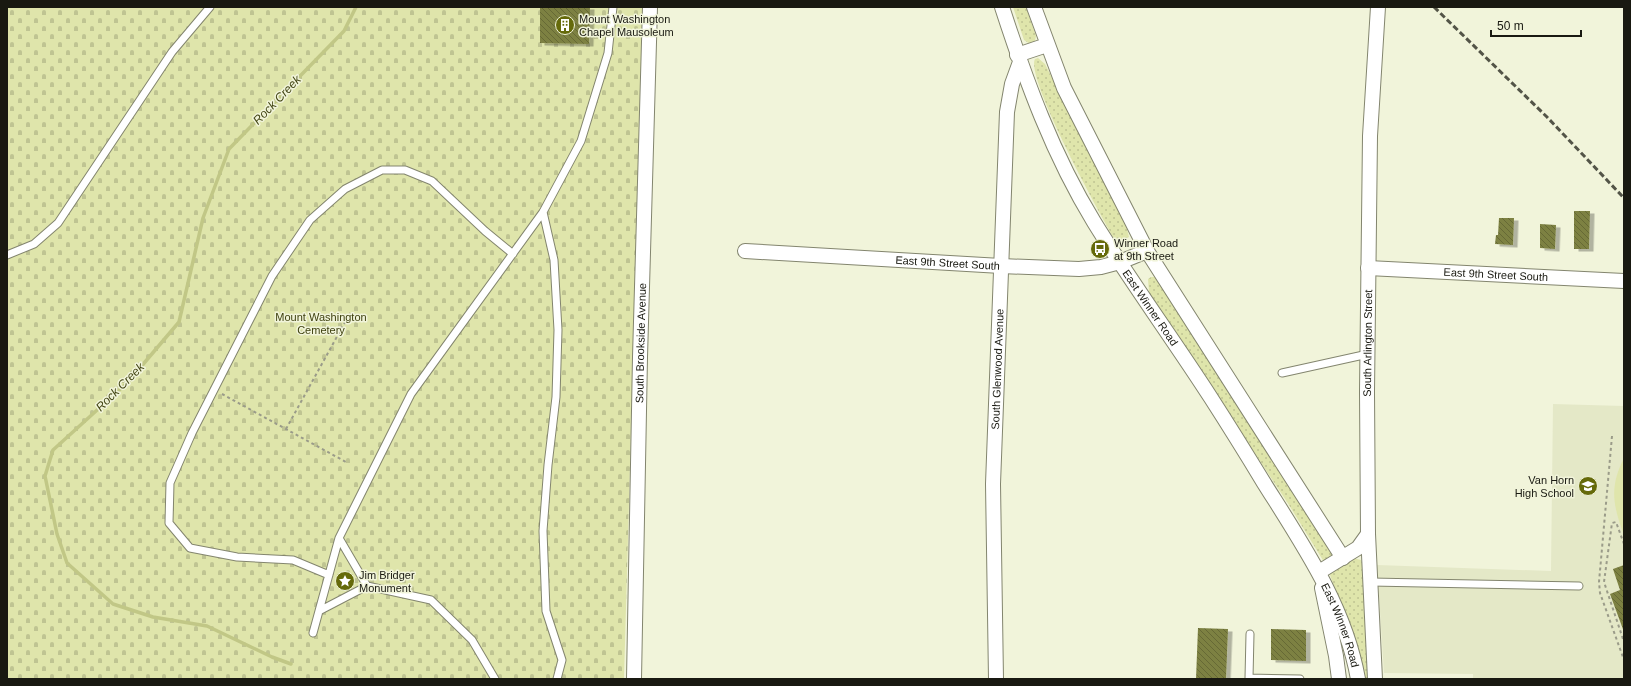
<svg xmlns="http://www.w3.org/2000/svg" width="1631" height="686" viewBox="0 0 1631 686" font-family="Arial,sans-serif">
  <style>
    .built { fill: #e4e8c7 }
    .grass { fill: url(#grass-dots) }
    .cemetery { fill: url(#cemetery-stones) }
    .garden { fill: #dfe5ab }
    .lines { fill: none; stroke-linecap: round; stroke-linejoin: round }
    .stream { stroke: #c1c786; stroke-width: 3.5 }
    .building { fill: url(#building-back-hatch); filter: url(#shadow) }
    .service-casing { stroke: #83856e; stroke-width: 9 }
    .minor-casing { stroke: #83856e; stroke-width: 16 }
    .path { stroke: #9a9b89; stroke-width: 2; stroke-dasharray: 3 3; stroke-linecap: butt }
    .service { stroke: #fff; stroke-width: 7 }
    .minor { stroke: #fff; stroke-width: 14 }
    .rail { stroke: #535447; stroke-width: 3; stroke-dasharray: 6 3; stroke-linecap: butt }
    .labels { text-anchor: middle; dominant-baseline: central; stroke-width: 3; stroke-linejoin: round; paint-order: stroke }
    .poi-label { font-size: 11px; fill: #191911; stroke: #f1f4da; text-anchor: start }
    .street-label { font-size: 11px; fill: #191911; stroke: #f1f4da }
    .park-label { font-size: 11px; fill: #3e410f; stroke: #f1f4da }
    .water-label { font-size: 12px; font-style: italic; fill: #424514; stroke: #f1f4da }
  </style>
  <defs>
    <pattern id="grass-dots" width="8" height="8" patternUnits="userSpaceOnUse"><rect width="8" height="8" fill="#dfe5ab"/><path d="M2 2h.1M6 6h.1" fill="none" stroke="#bfc492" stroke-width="1.8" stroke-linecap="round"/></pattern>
    <pattern id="cemetery-stones" width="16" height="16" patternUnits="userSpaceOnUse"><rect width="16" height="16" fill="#dfe5ab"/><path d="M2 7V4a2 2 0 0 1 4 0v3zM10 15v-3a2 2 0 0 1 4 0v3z" fill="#bfc492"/></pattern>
    <pattern id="building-back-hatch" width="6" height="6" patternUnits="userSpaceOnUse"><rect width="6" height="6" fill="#7d8142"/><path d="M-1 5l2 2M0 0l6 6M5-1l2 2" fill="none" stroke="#666936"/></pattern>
    <filter id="shadow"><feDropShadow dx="4.5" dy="2.5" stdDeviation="0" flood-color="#0004"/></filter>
  </defs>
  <rect width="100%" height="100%" fill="#f1f4da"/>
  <path class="built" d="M1553 404 1624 406V679H1473V674L1384 673 1377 565 1551 571Z"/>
  <path class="grass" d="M1013 7H1026L1036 36 1035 41 1030 44 1024 40Z
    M1038 58 1045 64 1126 225 1129 237 1122 241 1117 240 1114 238C1100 215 1025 77 1035 59Z
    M1151 277H1155L1160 282 1334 557 1324 562 1289 505 1156 304 1149 292 1148 279Z
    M1353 558 1361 560 1363 566 1371 679H1363L1342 608 1330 575V572Z"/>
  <path class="cemetery" d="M7 7H643L624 679H7Z"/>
  <path class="garden" d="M1624 458V535C1613 506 1609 487 1624 458Z"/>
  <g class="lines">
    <path class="stream" d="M291 664 272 657 207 626 153 617 113 604 67 563 57 534 45 476 53 450 128 382 179 322 203 218 229 149 344 31 356 7"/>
  </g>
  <path class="building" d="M540 7H590L589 44 540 43Z
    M1574 211H1590L1589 249H1574Z
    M1499 218H1514L1513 245 1495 244 1496 235H1498Z
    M1540 224 1556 225 1555 249 1540 248Z
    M1624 565V632L1610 594 1620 590 1613 569Z
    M1198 628 1228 629 1226 679H1196Z
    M1271 629 1306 630V661L1271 660Z"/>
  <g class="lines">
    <defs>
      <path id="service" d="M543 212 554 260 558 330 556 397 548 465 543 531 546 611 562 660 557 679
        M7 255 34 244 58 223 172 52 210 7
        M1282 373 1368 354
        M329 575 293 560 237 557 190 548 169 523 170 483 192 433 272 276 310 220 345 189 382 170H405L432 181 485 231 513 254
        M1371 582 1579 586
        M367 586 431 600 472 640 495 679
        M319 611 339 538
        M313 633 319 611 367 586 339 538 411 394 543 212 581 141 608 53 613 7
        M1249 678 1250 634
        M1249 679V678L1300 679"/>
      <g id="minor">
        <path id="s1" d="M1002 7C1026 81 1053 155 1094 222 1131 282 1173 339 1211 398 1229 426 1247 455 1264 483 1303 545 1345 606 1358 679"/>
        <path d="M1034 7 1064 88 1147 251 1343 558"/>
        <path d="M1017 55 1047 45"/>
        <path id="s2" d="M745 251 1001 266 1079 269 1101 267 1120 262 1147 251"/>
        <path id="s3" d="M1368 268 1624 281"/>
        <path d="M1319 572 1358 548 1368 534"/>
        <path d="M1322 588 1336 656 1339 679"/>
        <path id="s4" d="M634 679 640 357 650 7"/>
        <path id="s5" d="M996 679 993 484 1007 112 1012 84 1020 62"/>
        <path id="s6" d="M1375 679 1368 534 1367 392 1370 136 1378 7"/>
      </g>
    </defs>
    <use href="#service" class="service-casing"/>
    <use href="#minor" class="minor-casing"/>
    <path class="path" d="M222 394 346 462
      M286 429 350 313
      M1612 436 1599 582 1600 593 1624 660
      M1624 544 1616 522 1612 523 1604 582 1624 642"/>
    <use href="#service" class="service"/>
    <use href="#minor" class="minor"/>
    <path class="rail" d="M1434 7 1547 117 1624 198"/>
  </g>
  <defs>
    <symbol id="building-disc" viewBox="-11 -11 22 22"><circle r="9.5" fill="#656a0a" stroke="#f1f4da"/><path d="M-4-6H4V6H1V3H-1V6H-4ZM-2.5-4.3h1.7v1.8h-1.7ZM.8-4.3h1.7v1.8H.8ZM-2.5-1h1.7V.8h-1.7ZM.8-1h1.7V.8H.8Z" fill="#fff"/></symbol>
    <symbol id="bus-disc" viewBox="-11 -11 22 22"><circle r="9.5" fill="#656a0a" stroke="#f1f4da"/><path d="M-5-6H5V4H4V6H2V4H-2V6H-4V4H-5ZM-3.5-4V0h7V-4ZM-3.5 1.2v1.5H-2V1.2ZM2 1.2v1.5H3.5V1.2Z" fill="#fff"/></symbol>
    <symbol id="school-disc" viewBox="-11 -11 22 22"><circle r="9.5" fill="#656a0a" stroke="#f1f4da"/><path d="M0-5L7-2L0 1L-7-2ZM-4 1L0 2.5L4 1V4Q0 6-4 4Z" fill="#fff"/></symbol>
    <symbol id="sight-disc" viewBox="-11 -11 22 22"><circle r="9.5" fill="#656a0a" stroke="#f1f4da"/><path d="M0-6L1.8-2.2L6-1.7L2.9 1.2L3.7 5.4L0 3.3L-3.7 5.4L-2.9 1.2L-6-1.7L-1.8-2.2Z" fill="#fff"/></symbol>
  </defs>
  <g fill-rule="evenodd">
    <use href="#building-disc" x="554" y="14" width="22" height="22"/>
    <use href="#bus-disc" x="1089" y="238" width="22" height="22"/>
    <use href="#school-disc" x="1577" y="475" width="22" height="22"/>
    <use href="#sight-disc" x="334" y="570" width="22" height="22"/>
  </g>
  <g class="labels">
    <g class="poi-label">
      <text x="579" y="19">Mount Washington<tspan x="579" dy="13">Chapel Mausoleum</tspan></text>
      <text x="1114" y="243">Winner Road<tspan x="1114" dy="13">at 9th Street</tspan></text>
      <text x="1574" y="480" text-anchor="end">Van Horn<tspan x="1574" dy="13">High School</tspan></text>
      <text x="359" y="575">Jim Bridger<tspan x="359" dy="13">Monument</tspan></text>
    </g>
    <g class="street-label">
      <text stroke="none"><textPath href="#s2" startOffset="203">East 9th Street South</textPath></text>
      <text stroke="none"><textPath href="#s3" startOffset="128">East 9th Street South</textPath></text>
      <text stroke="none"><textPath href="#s1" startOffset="337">East Winner Road</textPath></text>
      <text stroke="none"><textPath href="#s4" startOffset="336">South Brookside Avenue</textPath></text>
      <text stroke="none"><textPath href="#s6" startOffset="336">South Arlington Street</textPath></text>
      <text stroke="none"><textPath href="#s5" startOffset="310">South Glenwood Avenue</textPath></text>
      <text stroke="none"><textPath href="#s1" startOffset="708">East Winner Road</textPath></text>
    </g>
    <g class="park-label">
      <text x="321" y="317">Mount Washington<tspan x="321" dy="13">Cemetery</tspan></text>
    </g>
    <g class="water-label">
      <text transform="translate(277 100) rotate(-46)">Rock Creek</text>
      <text transform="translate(120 387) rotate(-45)">Rock Creek</text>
    </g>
  </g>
  <rect width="1631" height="686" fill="none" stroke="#191911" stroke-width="16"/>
  <path d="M1491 30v6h90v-6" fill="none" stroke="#191911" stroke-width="2"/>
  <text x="1497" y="30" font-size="12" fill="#191911" stroke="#f1f4da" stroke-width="3" paint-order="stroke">50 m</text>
</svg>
